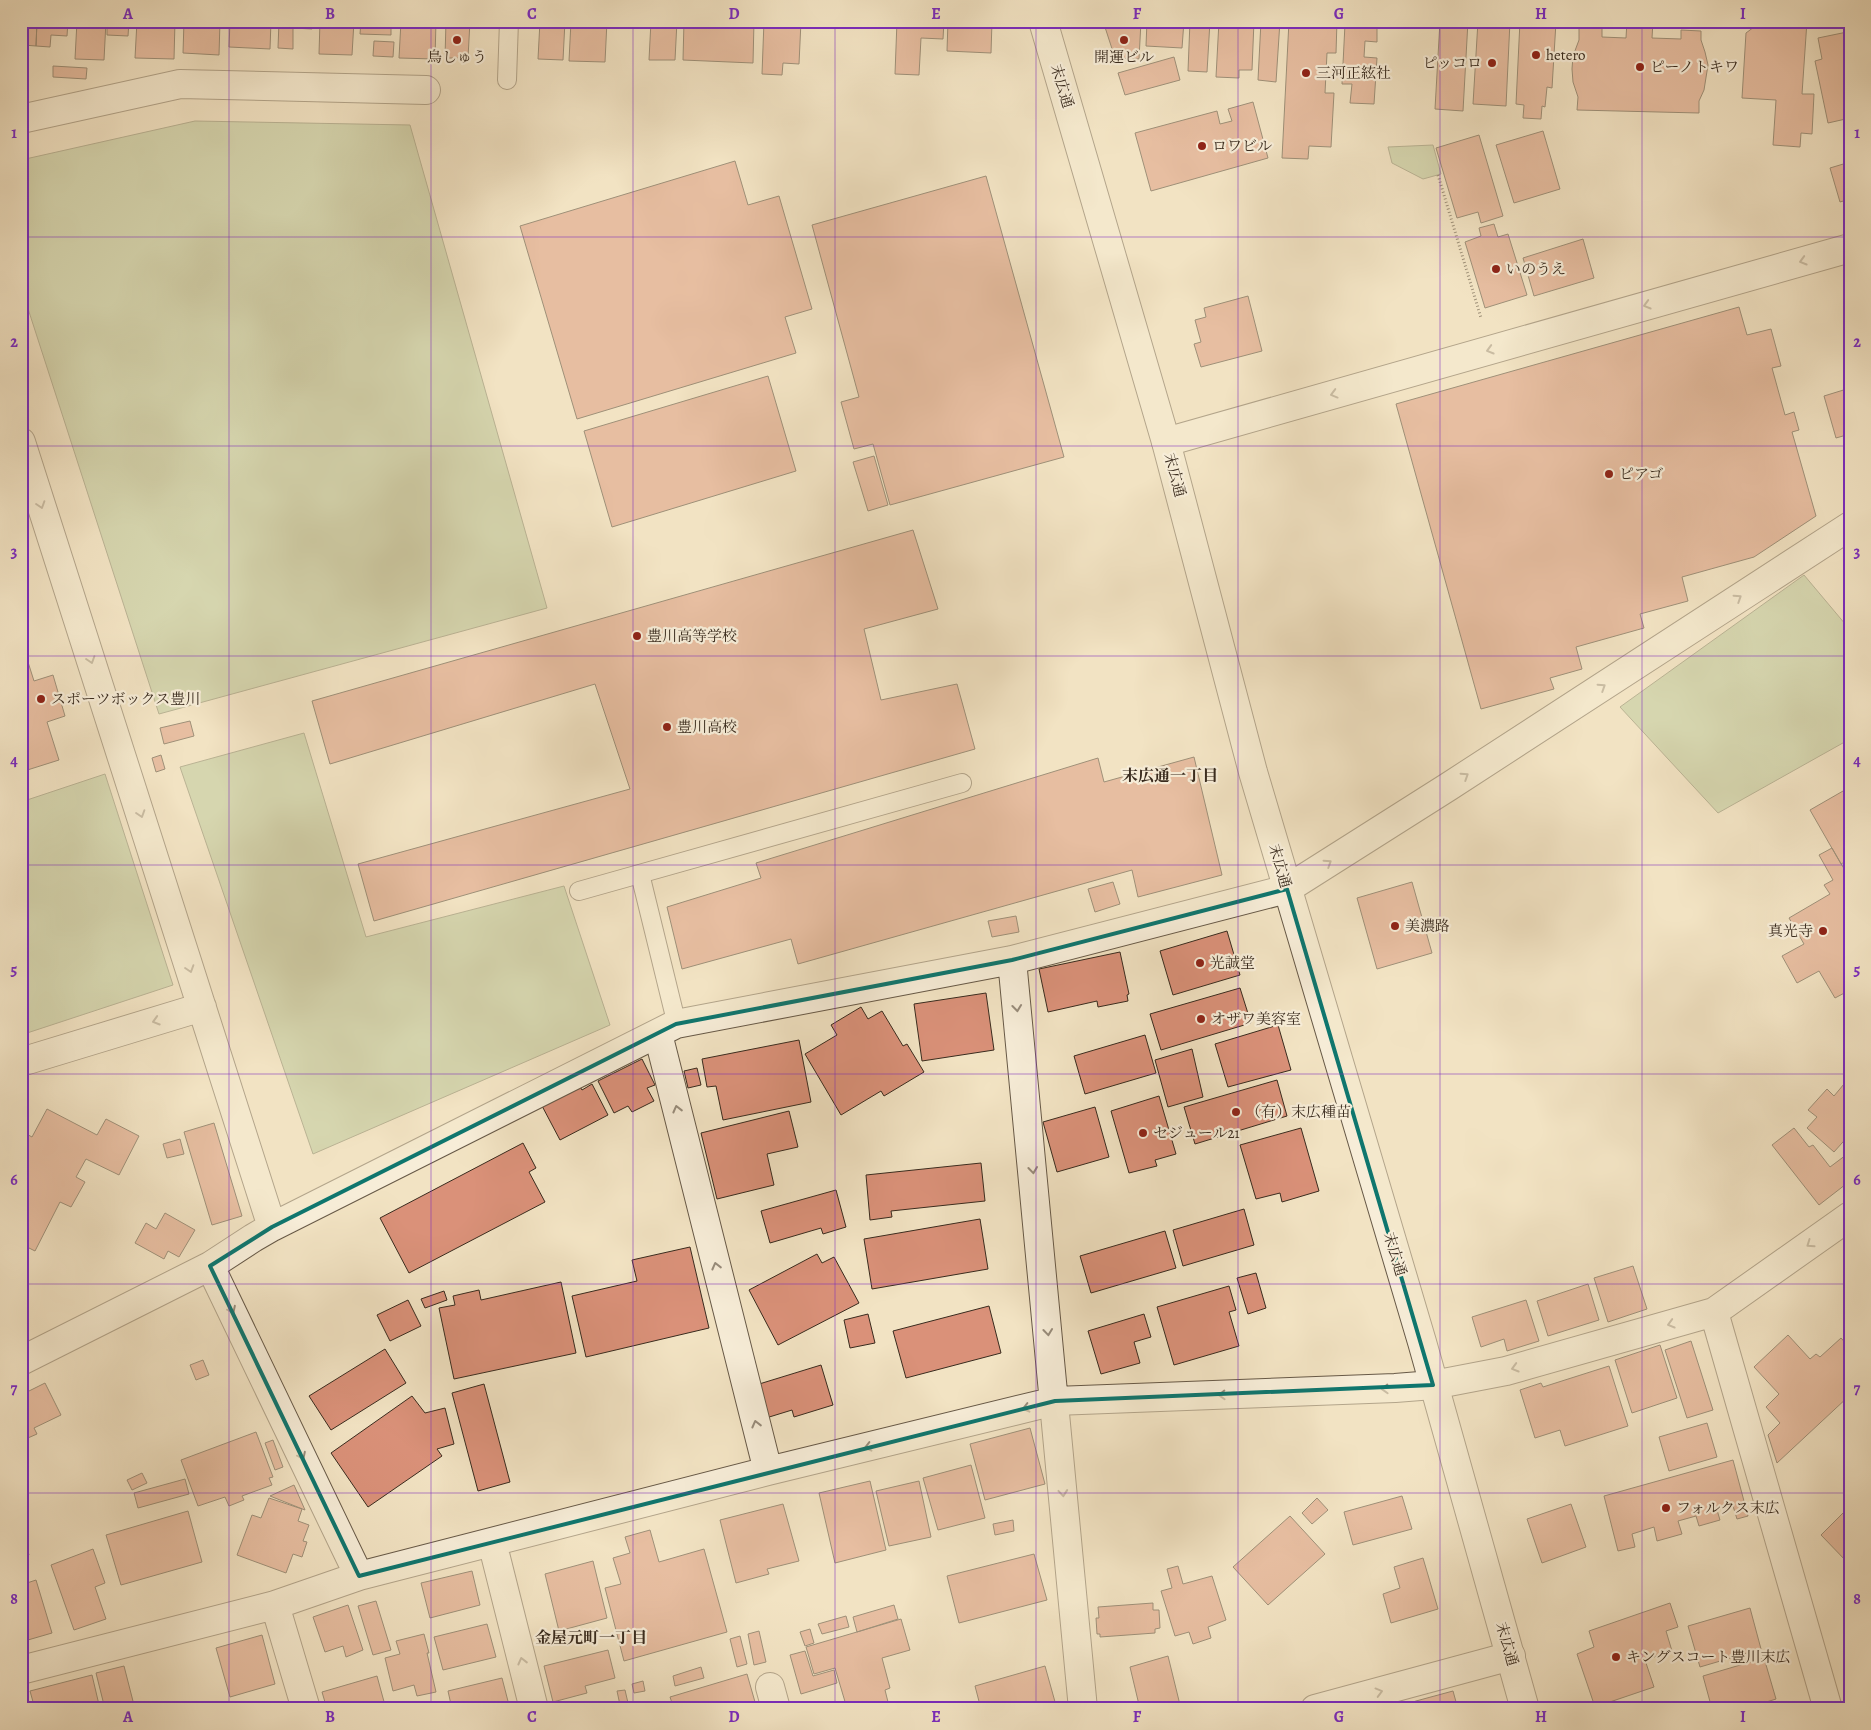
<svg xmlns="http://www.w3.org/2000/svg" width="1871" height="1730" viewBox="0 0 1871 1730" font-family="Alegreya,'Noto Serif JP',serif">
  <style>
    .green { fill: #b4c598; stroke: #76785b }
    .building { fill: #da9179; stroke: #392b1e }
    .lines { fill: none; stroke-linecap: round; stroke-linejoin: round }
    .service-casing { stroke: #675947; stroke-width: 20 }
    .minor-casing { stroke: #675947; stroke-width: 30 }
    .tertiary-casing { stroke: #675947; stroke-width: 30 }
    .path { stroke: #392b1e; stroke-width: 3; stroke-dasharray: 1 2.5; stroke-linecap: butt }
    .service { stroke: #f7edd8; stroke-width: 18 }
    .minor { stroke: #f7edd8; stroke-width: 28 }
    .tertiary { stroke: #f7edd8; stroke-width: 28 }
    .oneway { stroke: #988c7b }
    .marked { fill: none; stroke: #0f766e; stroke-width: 4; stroke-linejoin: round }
    .grid { fill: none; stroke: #7b2cbf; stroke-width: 1; stroke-opacity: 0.55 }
    .poi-dot { fill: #8f2418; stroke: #f7edd8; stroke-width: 2 }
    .labels { text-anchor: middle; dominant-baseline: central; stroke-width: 4.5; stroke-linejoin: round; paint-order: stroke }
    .poi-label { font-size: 15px; fill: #392b1e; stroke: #f7edd8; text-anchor: start }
    .street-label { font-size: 15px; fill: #392b1e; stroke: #f7edd8 }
    .neighbourhood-label { font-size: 16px; font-weight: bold; fill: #392b1e; stroke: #f7edd8 }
    .neatline { fill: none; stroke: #7b2cbf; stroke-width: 2 }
    .grid-label { font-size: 16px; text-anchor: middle; font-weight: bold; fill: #7b2cbf }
  </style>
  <rect width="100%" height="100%" fill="#f2e3c3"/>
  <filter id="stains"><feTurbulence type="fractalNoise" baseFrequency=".004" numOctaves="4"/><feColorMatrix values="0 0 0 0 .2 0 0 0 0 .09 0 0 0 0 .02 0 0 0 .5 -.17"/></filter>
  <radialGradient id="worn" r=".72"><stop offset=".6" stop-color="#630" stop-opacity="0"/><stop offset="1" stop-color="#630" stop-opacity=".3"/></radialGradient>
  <path class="green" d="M195 121 410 125 547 608 159 714 21 287V160Z
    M1433 145 1441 174 1423 179 1392 163 1388 147Z
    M1804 575 1846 625 1850 622V739L1718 813 1620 707Z
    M304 733 366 937 564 886 610 1025 313 1154 180 767Z
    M105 774 173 985 21 1035V802Z"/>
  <path class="building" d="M21 21H37L36 46 23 45 22 55Z
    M37 21H68L67 36 51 35 50 47 36 46Z
    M77 21H106L104 60 75 59Z
    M107 21H129L128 36 107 35Z
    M137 21H175L174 59 135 58Z
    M184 21H220L219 55 183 53Z
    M230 21H271L270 49 229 47Z
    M279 21H312V29L293 28V49L278 48Z
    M320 21H354L352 55 319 54Z
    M361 21H391V35L360 34Z
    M401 21H436L435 59 399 58Z
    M446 21H470L468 58H445Z
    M540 21H565L563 60 538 59Z
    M571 21H607L605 62 569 61Z
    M651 21H677L675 60H649Z
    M684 21H754L753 63 683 60Z
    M764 21H801L799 64 783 63 782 75 762 74Z
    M897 21H944L943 39 921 38 919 75 895 74Z
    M948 21H992L991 53 947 51Z
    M1103 21H1141L1139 59 1115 58Z
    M1147 21H1184L1182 48 1146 46Z
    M1190 21H1210L1207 72 1188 71Z
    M1219 21H1254L1252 70H1239V78L1216 77Z
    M1261 21H1280L1276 82 1258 80Z
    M1289 21H1337L1336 53H1327L1325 93H1334L1331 147 1309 146 1308 159 1282 158Z
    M1440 21H1468L1463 111 1435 109Z
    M1478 21H1510L1506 106 1473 104Z
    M1520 21 1556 22 1552 88 1547 87 1545 107 1542 106 1541 119 1523 118 1524 105 1516 104Z
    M1627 21H1653L1652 38 1681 39V30L1701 31V40L1705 52 1708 65 1704 90 1699 101V113L1577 110 1578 97 1573 82 1572 69 1573 56 1579 40V28H1602V37L1626 38Z
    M1762 21H1807L1802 94H1814L1812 134 1801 133 1800 147 1773 145 1776 100 1742 98 1746 33Z
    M1345 24 1377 26V42L1365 41 1364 57 1377 58 1374 104 1350 103 1352 84H1342Z
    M1847 32 1850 45V118L1828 123 1815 61 1822 59 1818 38Z
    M374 41 394 42 393 57 373 56Z
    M1174 57 1180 80 1125 95 1118 73Z
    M53 66 87 68 86 79 53 77Z
    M1253 102 1268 158 1151 191 1135 133 1217 111 1220 124 1232 121 1228 109Z
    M1543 131 1560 189 1514 203 1496 145Z
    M1479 135 1503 216 1481 223 1478 212 1457 218 1436 148Z
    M735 161 748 205 779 196 812 309 785 317 796 353 577 419 520 226Z
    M1850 162V199L1840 202 1830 168Z
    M986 176 1064 457 890 505 873 444 854 449 841 402 859 397 812 225Z
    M1494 224 1498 237 1508 234 1527 295 1485 308 1465 242 1481 236 1479 228Z
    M1583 239 1594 278 1534 296 1523 258Z
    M1248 296 1262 351 1201 367 1194 344 1201 342 1195 320 1206 317 1204 308Z
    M1739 307 1747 335 1771 329 1781 366 1772 368 1785 415 1794 412 1799 430 1792 432 1816 516 1754 557 1682 577 1688 601 1640 614 1644 628 1576 647 1582 669 1550 678 1554 689 1481 709 1396 404Z
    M768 376 796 471 612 527 584 431Z
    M1850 388V434L1836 438 1824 396Z
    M874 456 888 505 868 511 853 462Z
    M913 530 938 609 864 629 881 700 957 684 975 749 374 921 358 864 630 789 595 684 330 764 312 701Z
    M21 640 34 681 53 675 65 716 47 722 59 760 21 772Z
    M190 721 194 736 164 744 160 728Z
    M161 755 165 769 156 772 152 758Z
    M1194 757 1222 875 1138 897 1132 870 798 964 791 939 682 969 667 907 761 878 756 863 1098 758 1104 782Z
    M1850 787V859L1841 864 1810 810Z
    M1832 848 1850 879V990L1835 998 1819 971 1797 983 1782 956 1804 944 1789 918 1830 894 1824 885 1833 880 1819 855Z
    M1113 882 1120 904 1095 912 1088 889Z
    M1412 882 1432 953 1377 969 1357 898Z
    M1016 916 1019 932 992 937 988 921Z
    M1227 931 1240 975 1173 995 1160 951Z
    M1120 952 1129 994 1127 995 1128 1001 1098 1007 1097 1001 1048 1012 1039 969Z
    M1240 988 1251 1023 1161 1050 1150 1014Z
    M986 993 994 1050 922 1061 914 1004Z
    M861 1007 868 1019 882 1011 903 1046 907 1044 924 1072 884 1096 881 1091 841 1115 805 1054 837 1035 831 1025Z
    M1278 1025 1291 1070 1228 1087 1215 1044Z
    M1145 1035 1156 1073 1085 1094 1074 1056Z
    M799 1040 811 1102 723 1120 716 1086 707 1087 702 1059Z
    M1192 1049 1203 1097 1168 1107 1155 1060Z
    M642 1059 655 1085 647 1088 654 1101 632 1112 628 1106 614 1113 598 1081Z
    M697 1068 701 1085 688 1088 684 1071Z
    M1277 1080 1287 1116 1195 1144 1184 1107Z
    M592 1084 608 1115 560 1140 541 1104 579 1085 582 1090Z
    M1844 1084 1850 1089V1134L1834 1152 1807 1128 1817 1117 1808 1110 1827 1089 1834 1096Z
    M1159 1096 1176 1154 1155 1160 1157 1166 1129 1173 1111 1111Z
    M1095 1107 1109 1157 1057 1172 1043 1122Z
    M47 1109 97 1135 106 1119 139 1136 119 1175 86 1159 76 1177 85 1182 71 1207 60 1202 35 1251 21 1244V1131L32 1137Z
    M789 1111 798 1147 767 1154 774 1185 717 1199 701 1133Z
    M214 1123 242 1216 212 1225 184 1132Z
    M1301 1128 1319 1191 1282 1202 1280 1193 1256 1199 1240 1145Z
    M1794 1128 1809 1147 1813 1145 1830 1167 1850 1152V1181L1819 1205 1772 1145Z
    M180 1139 184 1154 167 1158 163 1144Z
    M523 1143 536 1168 529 1172 545 1202 409 1273 380 1218Z
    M981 1163 985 1201 891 1211 892 1217 870 1220 866 1175Z
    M836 1190 846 1227 823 1234 821 1228 770 1243 761 1211Z
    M1244 1209 1254 1245 1183 1266 1173 1230Z
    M165 1213 195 1230 179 1257 168 1251 164 1259 135 1243 146 1223 156 1229Z
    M980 1219 988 1269 872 1289 864 1239Z
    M1165 1231 1176 1268 1091 1293 1080 1256Z
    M690 1247 709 1328 586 1357 572 1296 637 1281 632 1260Z
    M817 1254 822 1263 834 1257 859 1303 778 1345 749 1290Z
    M1633 1266 1647 1309 1608 1322 1594 1278Z
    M1256 1273 1266 1308 1248 1314 1237 1278Z
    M561 1282 576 1353 454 1379 439 1308 455 1305 453 1296 479 1290 481 1300Z
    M1588 1284 1599 1320 1548 1336 1537 1301Z
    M1229 1286 1236 1310 1229 1312 1239 1346 1174 1365 1157 1307Z
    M444 1291 447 1300 425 1308 421 1299Z
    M408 1300 421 1326 390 1341 377 1315Z
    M1526 1300 1539 1341 1507 1351 1504 1339 1481 1347 1472 1317Z
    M989 1306 1001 1353 906 1378 893 1331Z
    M868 1314 875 1343 850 1348 844 1320Z
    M1144 1314 1151 1337 1134 1342 1140 1363 1101 1374 1088 1331Z
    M1788 1335 1810 1359 1816 1354 1820 1357 1841 1338 1850 1348V1384L1843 1390 1849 1396 1777 1463 1768 1435 1780 1423 1766 1407 1779 1394 1754 1367Z
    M1691 1341 1713 1410 1687 1418 1665 1350Z
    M1660 1345 1677 1398 1632 1413 1615 1360Z
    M385 1349 406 1383 331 1430 309 1396Z
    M203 1360 209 1375 196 1380 190 1365Z
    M821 1365 833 1405 794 1417 792 1410 766 1418 756 1385Z
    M1609 1366 1628 1426 1565 1446 1560 1430 1535 1438 1520 1390 1541 1383 1543 1387Z
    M45 1383 61 1415 34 1428 37 1434 21 1441V1395Z
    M484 1384 510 1482 478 1491 452 1393Z
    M412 1396 425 1413 445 1408 454 1444 437 1449 442 1456 368 1507 331 1453Z
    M1707 1423 1717 1457 1669 1471 1659 1437Z
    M1030 1428 1045 1484 985 1500 970 1444Z
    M256 1432 273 1477 269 1478 272 1485 242 1496 244 1500 229 1506 225 1497 198 1506 181 1460Z
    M273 1440 283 1467 275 1470 265 1443Z
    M1733 1460 1748 1516 1737 1519 1733 1506 1717 1510 1720 1520 1699 1526 1696 1516 1678 1521 1682 1534 1657 1541 1654 1527 1632 1534 1635 1547 1618 1551 1604 1496Z
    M971 1465 985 1518 938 1530 923 1478Z
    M142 1473 147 1483 132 1490 127 1480Z
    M185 1479 189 1494 138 1508 134 1493Z
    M870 1481 886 1550 835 1563 819 1493Z
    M919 1481 931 1537 889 1546 876 1491Z
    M294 1485 305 1510 270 1496Z
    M1402 1496 1412 1529 1353 1545 1344 1512Z
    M269 1498 302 1509 298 1521 309 1525 303 1541 307 1542 302 1557 293 1554 286 1573 237 1555 252 1515 261 1518Z
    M1317 1498 1328 1510 1312 1524 1302 1513Z
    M783 1504 799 1561 767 1569 769 1574 736 1583 720 1520Z
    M1571 1504 1586 1547 1542 1563 1527 1519Z
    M1850 1506V1562L1848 1563 1821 1535Z
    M188 1511 202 1562 121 1585 106 1535Z
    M1290 1516 1325 1554 1268 1605 1233 1567Z
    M1013 1520 1014 1531 995 1535 993 1524Z
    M650 1530 659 1562 704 1549 727 1632 624 1661 605 1588 621 1584 613 1558 630 1553 625 1537Z
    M25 1542 29 1555 21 1557V1543Z
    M93 1549 105 1583 95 1587 106 1619 74 1630 51 1565Z
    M1034 1554 1047 1600 959 1623 947 1576Z
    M1423 1558 1438 1609 1391 1623 1383 1594 1400 1588 1394 1567Z
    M593 1561 607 1618 559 1631 545 1574Z
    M1178 1566 1183 1584 1212 1576 1226 1620 1208 1627 1211 1638 1193 1644 1189 1632 1175 1636 1161 1591 1172 1588 1167 1569Z
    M472 1571 480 1605 430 1618 421 1583Z
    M36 1580 52 1633 21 1642V1585Z
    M376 1601 391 1650 373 1655 358 1606Z
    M1153 1603V1610H1159L1160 1628 1155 1629V1633L1100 1637V1634H1097L1096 1618H1099L1098 1607Z
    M1670 1603 1678 1627 1666 1631 1672 1651 1645 1660 1654 1687 1595 1707 1577 1654 1594 1647 1589 1631Z
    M348 1605 363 1650 346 1657 343 1646 325 1652 313 1617Z
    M894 1605 898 1619 857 1632 853 1617Z
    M1750 1608 1761 1649 1700 1667 1688 1626Z
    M846 1616 849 1627 822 1634 818 1624Z
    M901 1619 910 1650 882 1658 890 1688 885 1690 888 1702 864 1709H856L854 1703 846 1705 835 1668 814 1674 806 1647Z
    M487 1624 496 1657 443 1670 434 1637Z
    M810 1629 814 1643 805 1646 800 1632Z
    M759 1631 766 1662 754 1665 748 1634Z
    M424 1634 429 1653H427L436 1692 417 1696 414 1685 393 1691 385 1658 400 1654 396 1641Z
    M262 1635 275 1684 230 1697 216 1648Z
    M740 1636 747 1664 737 1667 730 1639Z
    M608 1650 615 1678 585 1686 587 1693 553 1702 544 1666Z
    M805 1651 813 1676 834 1670 837 1683 801 1694 790 1655Z
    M1168 1656 1181 1709H1140L1130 1667Z
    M1764 1658 1776 1699 1744 1709H1712L1703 1676Z
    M124 1666 135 1709H105L96 1673Z
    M1045 1666 1057 1709H981L975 1686Z
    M701 1667 704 1678 675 1686 673 1676Z
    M747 1674 757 1709H674L670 1697Z
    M92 1675 100 1709H35L30 1691Z
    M377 1676 386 1709H327L322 1692Z
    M502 1678 510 1709H452L448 1691Z
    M643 1681 645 1691 634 1693 632 1684Z
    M625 1690 628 1703 620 1705 617 1691Z
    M1453 1691 1458 1709H1418L1416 1701Z
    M1416 1701 1418 1709H1392Z"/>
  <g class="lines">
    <defs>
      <path id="service" d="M507 80 509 21
        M640 874 677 1025
        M579 891 962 783"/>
      <path id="minor" d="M21 119 180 84 426 90
        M21 442 272 1227
        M1166 442 1850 248
        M1012 960 1083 1709
        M658 1034 768 1471
        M21 1062 202 1007
        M210 1266 359 1576
        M1714 1312 1828 1709
        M21 1361 210 1266 253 1238 272 1227 676 1024 1012 960 1287 889 1448 787 1850 526
        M492 1542 534 1709
        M275 1605 306 1709
        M21 1670 275 1605 359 1576 768 1471 1055 1401 1395 1388 1433 1385 1506 1371 1714 1312 1850 1216
        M770 1687 776 1709
        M1315 1709 1511 1656"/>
      <path id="tertiary" d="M1043 21 1166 442 1253 772 1422 1342 1525 1709"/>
    </defs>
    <use href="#service" class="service-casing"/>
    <use href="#minor" class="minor-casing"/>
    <use href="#tertiary" class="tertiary-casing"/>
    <path class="path" d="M1438 175 1481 318"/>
    <use href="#service" class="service"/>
    <use href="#minor" class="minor"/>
    <use href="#tertiary" class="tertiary"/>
  </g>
  <defs><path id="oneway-chevron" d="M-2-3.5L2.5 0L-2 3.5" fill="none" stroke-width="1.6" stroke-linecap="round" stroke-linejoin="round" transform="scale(1.25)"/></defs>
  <g class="oneway">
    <use href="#oneway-chevron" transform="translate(1803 261) rotate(164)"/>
    <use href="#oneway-chevron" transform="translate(1647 305) rotate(164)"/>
    <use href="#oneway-chevron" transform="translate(1490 350) rotate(164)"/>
    <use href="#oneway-chevron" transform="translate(1334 394) rotate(165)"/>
    <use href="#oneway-chevron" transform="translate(41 505) rotate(72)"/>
    <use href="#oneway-chevron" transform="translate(1738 598) rotate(-33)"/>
    <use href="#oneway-chevron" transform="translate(91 660) rotate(72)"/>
    <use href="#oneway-chevron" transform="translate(1602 687) rotate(-33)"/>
    <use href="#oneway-chevron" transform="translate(1465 776) rotate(-33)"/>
    <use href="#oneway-chevron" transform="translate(141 814) rotate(72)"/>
    <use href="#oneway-chevron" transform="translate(1328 863) rotate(-33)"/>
    <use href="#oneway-chevron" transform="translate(190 969) rotate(72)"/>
    <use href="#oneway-chevron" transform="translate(1017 1008) rotate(84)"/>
    <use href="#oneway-chevron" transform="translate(156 1021) rotate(163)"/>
    <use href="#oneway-chevron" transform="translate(677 1109) rotate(-104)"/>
    <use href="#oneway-chevron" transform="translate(1033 1170) rotate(84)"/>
    <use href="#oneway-chevron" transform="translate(1810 1244) rotate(145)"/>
    <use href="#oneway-chevron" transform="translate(716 1266) rotate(-104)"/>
    <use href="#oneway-chevron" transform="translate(232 1310) rotate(64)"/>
    <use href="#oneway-chevron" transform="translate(1671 1324) rotate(164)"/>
    <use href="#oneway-chevron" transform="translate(1048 1332) rotate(84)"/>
    <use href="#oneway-chevron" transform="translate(1515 1368) rotate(164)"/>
    <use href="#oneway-chevron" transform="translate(1385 1389) rotate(178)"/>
    <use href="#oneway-chevron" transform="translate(1222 1395) rotate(178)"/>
    <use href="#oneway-chevron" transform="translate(1026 1408) rotate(166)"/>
    <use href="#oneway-chevron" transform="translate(756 1424) rotate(-104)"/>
    <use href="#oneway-chevron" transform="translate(868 1447) rotate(166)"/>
    <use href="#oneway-chevron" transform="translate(302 1456) rotate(64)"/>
    <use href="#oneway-chevron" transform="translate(1063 1493) rotate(85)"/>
    <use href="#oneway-chevron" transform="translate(522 1661) rotate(-104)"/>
    <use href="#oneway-chevron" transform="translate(1379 1692) rotate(-15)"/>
  </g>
  <path d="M0 0H1871V1730H0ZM1287 889 1433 1385 1055 1401 359 1576 210 1266 272 1227 676 1024 1012 960Z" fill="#f2e3c3" fill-opacity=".55" fill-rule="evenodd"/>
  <path class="marked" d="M1287 889 1433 1385 1055 1401 359 1576 210 1266 272 1227 676 1024 1012 960Z"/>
  <path class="grid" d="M229 21V1709M431 21V1709M633 21V1709M835 21V1709M1036 21V1709M1238 21V1709M1440 21V1709M1642 21V1709M21 237H1850M21 446H1850M21 656H1850M21 865H1850M21 1074H1850M21 1284H1850M21 1493H1850"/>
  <g class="poi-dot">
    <circle cx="457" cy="40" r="5"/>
    <circle cx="1124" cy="40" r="5"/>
    <circle cx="1536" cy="55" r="5"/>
    <circle cx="1492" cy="63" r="5"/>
    <circle cx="1640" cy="67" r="5"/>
    <circle cx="1306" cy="73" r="5"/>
    <circle cx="1202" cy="146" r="5"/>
    <circle cx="1496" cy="269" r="5"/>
    <circle cx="1609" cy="474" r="5"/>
    <circle cx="637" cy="636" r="5"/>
    <circle cx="41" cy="699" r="5"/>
    <circle cx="667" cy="727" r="5"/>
    <circle cx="1395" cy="926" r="5"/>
    <circle cx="1823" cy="931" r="5"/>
    <circle cx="1200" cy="963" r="5"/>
    <circle cx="1201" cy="1019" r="5"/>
    <circle cx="1236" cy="1112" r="5"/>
    <circle cx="1143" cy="1133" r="5"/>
    <circle cx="1666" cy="1508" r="5"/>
    <circle cx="1616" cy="1657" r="5"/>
  </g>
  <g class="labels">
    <g class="poi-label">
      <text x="1546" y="55">hetero</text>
      <text x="457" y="57" text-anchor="middle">鳥しゅう</text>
      <text x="1124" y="57" text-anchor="middle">開運ビル</text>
      <text x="1482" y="63" text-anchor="end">ピッコロ</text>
      <text x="1650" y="67">ピーノトキワ</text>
      <text x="1316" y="73">三河正絃社</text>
      <text x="1212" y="146">ロワビル</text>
      <text x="1506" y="269">いのうえ</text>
      <text x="1619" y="474">ピアゴ</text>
      <text x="647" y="636">豊川高等学校</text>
      <text x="51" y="699">スポーツボックス豊川</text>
      <text x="677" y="727">豊川高校</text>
      <text x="1405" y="926">美濃路</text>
      <text x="1813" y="931" text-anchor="end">真光寺</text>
      <text x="1210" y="963">光誠堂</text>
      <text x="1211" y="1019">オザワ美容室</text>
      <text x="1246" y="1112">（有）末広種苗</text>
      <text x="1153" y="1133">セジュール21</text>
      <text x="1676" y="1508">フォルクス末広</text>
      <text x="1626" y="1657">キングスコート豊川末広</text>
    </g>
    <g class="street-label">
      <text transform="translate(1062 86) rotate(73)">末広通</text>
      <text transform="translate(1175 475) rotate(75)">末広通</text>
      <text transform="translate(1280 866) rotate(74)">末広通</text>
      <text transform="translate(1395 1254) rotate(73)">末広通</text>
      <text transform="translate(1507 1644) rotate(74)">末広通</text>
    </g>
    <g class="neighbourhood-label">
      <text x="1170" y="776">末広通一丁目</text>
      <text x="591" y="1638">金屋元町一丁目</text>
    </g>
  </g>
  <rect width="1871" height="1730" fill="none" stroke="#f2e3c3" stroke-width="55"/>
  <rect x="28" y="28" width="1816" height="1674" class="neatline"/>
  <g class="grid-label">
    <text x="128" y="19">A</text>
    <text x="330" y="19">B</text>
    <text x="532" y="19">C</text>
    <text x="734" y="19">D</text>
    <text x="936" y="19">E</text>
    <text x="1137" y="19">F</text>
    <text x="1339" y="19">G</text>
    <text x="1541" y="19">H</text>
    <text x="1743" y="19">I</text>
    <text x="14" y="138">1</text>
    <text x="1857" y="138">1</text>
    <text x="14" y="347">2</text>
    <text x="1857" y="347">2</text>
    <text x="14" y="557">3</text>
    <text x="1857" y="557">3</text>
    <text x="14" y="766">4</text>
    <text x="1857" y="766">4</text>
    <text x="14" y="975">5</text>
    <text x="1857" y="975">5</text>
    <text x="14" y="1185">6</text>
    <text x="1857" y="1185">6</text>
    <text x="14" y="1394">7</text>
    <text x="1857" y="1394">7</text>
    <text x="14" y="1604">8</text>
    <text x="1857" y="1604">8</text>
    <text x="128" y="1722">A</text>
    <text x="330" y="1722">B</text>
    <text x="532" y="1722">C</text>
    <text x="734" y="1722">D</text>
    <text x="936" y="1722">E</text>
    <text x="1137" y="1722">F</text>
    <text x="1339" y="1722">G</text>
    <text x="1541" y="1722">H</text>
    <text x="1743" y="1722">I</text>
  </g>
  <rect width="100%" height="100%" filter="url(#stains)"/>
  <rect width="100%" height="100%" fill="url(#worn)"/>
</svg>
